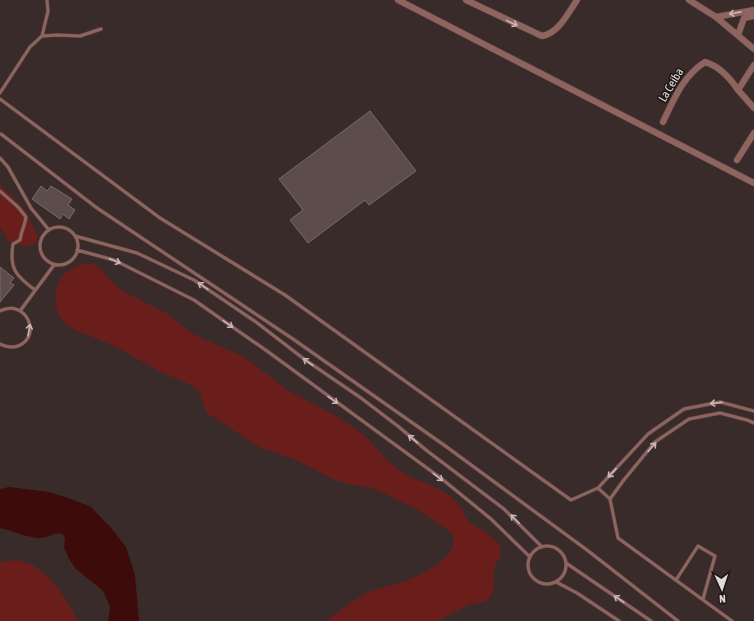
<svg xmlns="http://www.w3.org/2000/svg" width="754" height="621" viewBox="0 0 754 621" font-family="'Asap Condensed',sans-serif">
  <style>
    .green { fill: #6a1e1b }
    .water { fill: #3d0b09 }
    .building { fill: #5c4d4b; stroke: #7a6a67 }
    .lines { fill: none; stroke-linecap: round; stroke-linejoin: round }
    .lane-casing { stroke: #544745; stroke-width: 4 }
    .street-casing { stroke: #544745; stroke-width: 7 }
    .lane { stroke: #8f635e; stroke-width: 3 }
    .street { stroke: #8f635e; stroke-width: 6 }
    .oneway { stroke: #cab6b3 }
    .labels { text-anchor: middle; dominant-baseline: central; stroke-width: 3; stroke-linejoin: round; paint-order: stroke }
    .street-label { font-size: 12px; fill: #e3d9d8; stroke: #1b1514 }
  </style>
  <rect width="100%" height="100%" fill="#392b29"/>
  <path class="green" d="M0 185 20 204 26 212 38 237 35 244 24 247 19 244 9 242 0 227Z
    M84 264H93L101 269 113 283 121 290 166 313 193 334 244 357 287 390 336 416 355 428 367 438 388 461 400 471 415 479 430 485 448 494 457 502 463 510 465 517 470 523 486 532 500 545 501 554 494 569V589L490 598 484 602 471 604 437 621H326C339 611 352 601 367 593 378 588 388 587 399 583 415 578 445 564 452 548 454 543 453 538 452 533L418 510 375 489 348 484 333 479 294 459 259 447 207 413C202 405 203 393 194 387 184 381 171 377 161 372 143 363 127 352 110 344 99 339 73 331 65 323 56 316 54 300 56 289 60 275 70 268 84 264Z
    M17 560C47 565 65 596 78 621H0V561L2 562Z"/>
  <path class="water" d="M9 487 49 492 71 499 91 507 112 529 126 547 135 575 139 621H108L110 607 103 591 75 568 68 557 64 547 65 540 63 534C51 532 50 538 41 538 28 538 13 531 0 528V489Z"/>
  <path class="building" d="M370 111 416 171 369 205 365 200 308 243 290 220 303 210 279 179Z
    M41 186 47 191 51 186 72 199 68 205 75 210 69 219 63 214 60 219 32 199Z
    M0 267 14 278 10 283 14 285 0 302Z"/>
  <g class="lines">
    <defs>
      <path id="lane" d="M42 36 48 11 47 0
        M0 93 30 47 42 36 57 35 80 36 101 29
        M0 99 160 218 285 295 571 500 598 488 610 499 618 538 732 621
        M1 134 97 208 293 339 444 445 587 550 678 621
        M0 158 8 167 31 208 49 230
        M0 191 18 207 26 217C25 225 21 232 20 240L13 244C9 269 16 276 35 290
        M40 246a19 19 0 1 1 38 0a19 19 0 1 1-38 0Z
        M75 236 137 253 194 280 256 322 304 359 361 398 399 427 426 450 504 509 542 547
        M77 250 114 260 194 300 267 351 442 479 491 519 530 557
        M0 311C26 298 43 336 18 346 12 348 6 347 0 344
        M20 311 54 265
        M598 488 648 434 684 409 720 402 754 411
        M610 499 623 481 655 442 689 419 720 413 747 420 754 423
        M528 565a19 19 0 1 1 38 0a19 19 0 1 1-38 0Z
        M566 563 651 621
        M676 580 698 546 715 556 703 599
        M556 582 577 593 619 621"/>
      <path id="street" d="M398 0 754 183
        M466 0 542 36C559 33 568 13 577 0
        M689 0 716 17 754 49
        M716 17 754 10
        M738 35 744 18 754 16
        M754 65 738 90 754 108
        M663 122C674 99 683 76 705 62 719 66 730 78 738 90
        M737 160 754 133"/>
    </defs>
    <use href="#lane" class="lane-casing"/>
    <use href="#street" class="street-casing"/>
    <use href="#lane" class="lane"/>
    <use href="#street" class="street"/>
  </g>
  <defs><path id="oneway-shaft" d="M-6 0H5M1.5-3L5.5 0L1.5 3" fill="none" stroke-width="1.6" stroke-linecap="round" stroke-linejoin="round"/></defs>
  <g class="oneway">
    <use href="#oneway-shaft" transform="translate(735 13) rotate(169)"/>
    <use href="#oneway-shaft" transform="translate(512 23) rotate(26)"/>
    <use href="#oneway-shaft" transform="translate(115 261) rotate(21)"/>
    <use href="#oneway-shaft" transform="translate(203 286) rotate(-145)"/>
    <use href="#oneway-shaft" transform="translate(228 324) rotate(35)"/>
    <use href="#oneway-shaft" transform="translate(29 330) rotate(-80)"/>
    <use href="#oneway-shaft" transform="translate(308 362) rotate(-145)"/>
    <use href="#oneway-shaft" transform="translate(333 400) rotate(35)"/>
    <use href="#oneway-shaft" transform="translate(716 403) rotate(174)"/>
    <use href="#oneway-shaft" transform="translate(413 439) rotate(-140)"/>
    <use href="#oneway-shaft" transform="translate(652 447) rotate(-48)"/>
    <use href="#oneway-shaft" transform="translate(612 473) rotate(133)"/>
    <use href="#oneway-shaft" transform="translate(438 477) rotate(38)"/>
    <use href="#oneway-shaft" transform="translate(515 519) rotate(-135)"/>
    <use href="#oneway-shaft" transform="translate(619 599) rotate(-146)"/>
  </g>
  <g class="labels">
    <g class="street-label">
      <text transform="translate(671 85) rotate(-59)">La Ceiba</text>
    </g>
  </g>
  <g transform="translate(722 589) rotate(177)" stroke="#1b1514" stroke-width="3" paint-order="stroke">
  <path d="M0-3L7 15L0 10L-7 15Z" fill="#e3d9d8"/>
  <text y="-6" font-size="11" font-weight="bold" text-anchor="middle" fill="#e3d9d8">N</text>
  </g>
</svg>
